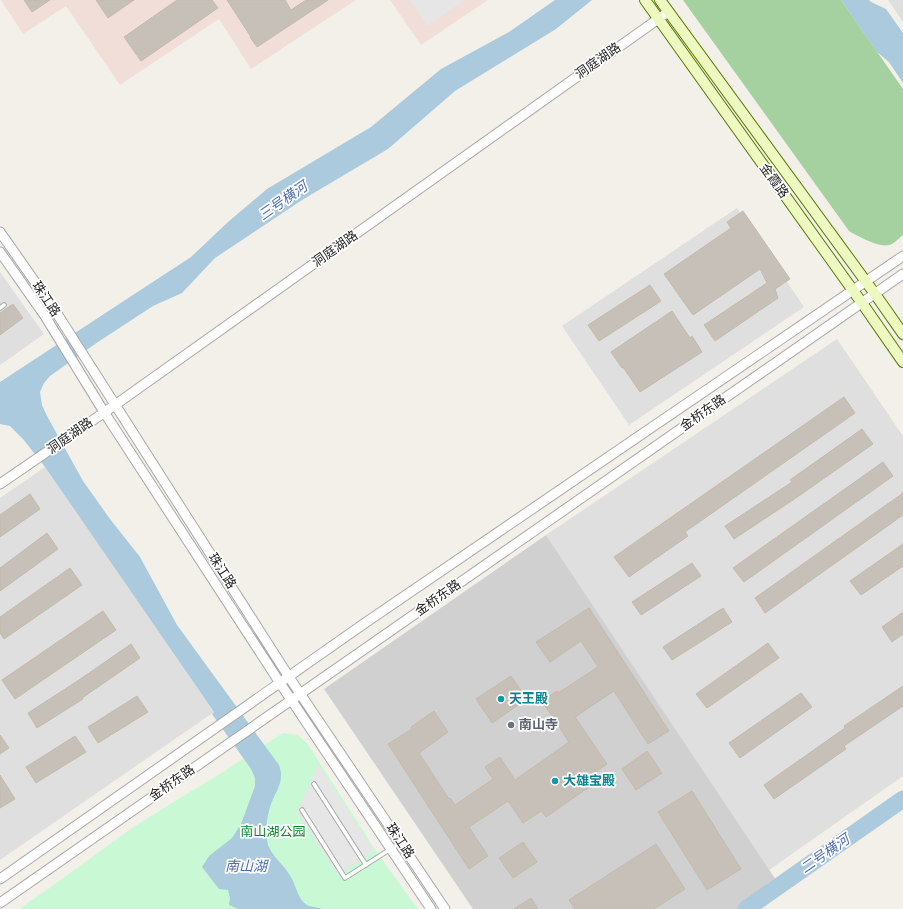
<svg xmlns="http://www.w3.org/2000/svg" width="903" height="909" viewBox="0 0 903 909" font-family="'Nunito Sans','Noto Sans SC',sans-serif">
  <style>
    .residential { fill: #e0dfdf }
    .commercial { fill: #f2ded9 }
    .religious { fill: #d0d0d0 }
    .forest { fill: #a5d09f }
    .park { fill: #c9f9d4 }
    .parking { fill: #e6e6e6 }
    .water { fill: #abcade }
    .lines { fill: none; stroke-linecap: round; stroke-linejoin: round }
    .river { stroke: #abcade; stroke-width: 17 }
    .building { fill: #c7c0b8; stroke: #c4baab }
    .service-casing { stroke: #a9a9a9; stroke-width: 5.5 }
    .tertiary-casing { stroke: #a9a9a9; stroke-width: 11 }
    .secondary-casing { stroke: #5b7b07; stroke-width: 12 }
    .service { stroke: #fff; stroke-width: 3.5 }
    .tertiary { stroke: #fff; stroke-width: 9 }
    .secondary { stroke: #edf9c0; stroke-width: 10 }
    .culture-dot { fill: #0f9aa8; stroke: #fff; stroke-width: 1.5 }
    .worship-dot { fill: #6b7280; stroke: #fff; stroke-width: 1.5 }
    .labels { text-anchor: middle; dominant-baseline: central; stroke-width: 3.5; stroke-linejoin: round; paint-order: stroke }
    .street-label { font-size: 13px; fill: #222; stroke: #fff }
    .culture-label { font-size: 13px; font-weight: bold; fill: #0d838f; stroke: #fff; text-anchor: start }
    .worship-label { font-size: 13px; font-weight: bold; fill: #5b616d; stroke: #fff; text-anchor: start }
    .park-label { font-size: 13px; fill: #0e822b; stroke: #fff }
    .water-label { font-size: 14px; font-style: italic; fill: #4e6fb1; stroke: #fff }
  </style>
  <rect width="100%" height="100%" fill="#f2f0e9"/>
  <path class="residential" d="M888 0H903V22Z
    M737 208 804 307 629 425 562 326Z
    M0 272 44 334 0 365Z
    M837 339 903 436V776L769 870 546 535Z
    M45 467 214 712 0 860V498Z"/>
  <path class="commercial" d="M1 0H356L251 69 219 19 120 85 66 6 23 34Z
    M390 0H488L421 45Z"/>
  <path class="religious" d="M546 535 780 886 746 909H473L324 689Z"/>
  <path class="forest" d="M683 0H841L903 89V235C899 238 894 244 889 245 879 248 858 236 849 231Z"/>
  <path class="park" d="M283 733 298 735 307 743 378 854 418 909H19L48 889 132 828 180 798 223 772Z"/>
  <path class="parking" d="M410 0H465L427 26Z
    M318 764 374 851 338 875 297 812Z"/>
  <path class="water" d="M555 0H592L556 29 455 91 388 149 302 200 215 258 182 293 153 306 95 344 50 376 44 383 40 392 42 405 47 416 83 481 110 519 140 557 177 625 279 765C286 784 273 793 269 811 267 818 266 827 267 835 267 839 267 844 269 847 274 858 283 864 289 874 296 883 297 899 307 905 311 907 317 907 322 909H238L229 905 230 898 228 890 219 889 202 867 209 856 232 838 241 824 255 786V778L251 769 212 714 214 712 45 467 23 439 10 426 0 424V382L191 257 228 222 267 189 371 127 441 69 509 32Z
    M841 0H869L871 2 886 9 903 33V83L889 62 877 52Z"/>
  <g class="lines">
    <path class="river" d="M746 909 903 799"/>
  </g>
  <path class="building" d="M24 0H50L32 12Z
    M96 0H134L108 18Z
    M177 0H212L218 8 141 61 124 37Z
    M227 0H285L291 10 306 0H328L257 47 250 37H251Z
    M743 211 790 279 775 289 778 298 715 341 704 325 767 283 760 269 693 315 664 274 731 228 727 222Z
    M650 285 661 301 599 341 588 325Z
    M13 304 23 318 0 335V313Z
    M672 311 690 338 692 336 702 352 640 392 623 367 622 368 611 352Z
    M844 397 855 413 685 532 688 536 629 577 614 557Z
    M862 429 873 444 793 500 734 539 725 526 792 482 790 480Z
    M883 462 893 476 744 582 733 568Z
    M903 493V515L765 613 755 598Z
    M30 494 40 509 0 537V515Z
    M47 533 58 549 0 591V568Z
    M903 544V566L861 595 850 581Z
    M692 563 701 576 641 615 632 602Z
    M70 568 82 585 4 639 0 633V617Z
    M589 608 669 731 648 744 614 691 575 717 607 764 587 778 592 785 546 817 541 811 523 823 508 801 469 827 488 856 469 869 388 744 412 729 411 727 434 711 448 732 419 753 449 799 450 798 455 805 493 779 485 767 500 757 515 780 569 742 542 701 557 691 558 693 598 667 581 641 550 662 536 642Z
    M723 608 732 622 672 660 663 647Z
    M103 611 116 630 15 699 2 680Z
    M903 612V634L892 642 882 627Z
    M768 643 779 658 707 708 696 694Z
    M131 644 140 658 82 698 83 699 37 728 28 713 79 680Z
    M511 676 527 699 492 723 476 699Z
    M903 686V706L844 746 846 749 774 799 764 785 845 728 844 726Z
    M801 693 812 707 740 758 729 743Z
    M137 696 148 712 98 743 88 727Z
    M0 735 9 748 0 754Z
    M75 736 86 752 36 783 26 767Z
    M647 751 662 773 636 790 622 769Z
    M0 775 15 799 0 808Z
    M692 791 741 869 707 890 658 812Z
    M523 842 537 862 513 878 499 858Z
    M656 844 685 889 654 909H575L569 900Z
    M531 898 538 909H514Z"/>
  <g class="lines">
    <defs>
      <path id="service" d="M0 308 4 305
        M314 784 366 865
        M302 810 345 878 400 843"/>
      <path id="tertiary" d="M0 232 54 309 289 677 445 909
        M0 252 45 316 104 412 280 683 431 909
        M0 484 115 405 668 12
        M0 879 365 623 903 256
        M0 903 903 274"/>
      <path id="secondary" d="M645 0 862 303 903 362
        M660 0 875 294 903 334"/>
    </defs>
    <use href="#service" class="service-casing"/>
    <use href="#tertiary" class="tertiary-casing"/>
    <use href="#secondary" class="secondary-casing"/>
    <use href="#service" class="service"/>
    <use href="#tertiary" class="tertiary"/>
    <use href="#secondary" class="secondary"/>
  </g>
  <g class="culture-dot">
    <circle cx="501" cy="699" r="4"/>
    <circle cx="555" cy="781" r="4"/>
  </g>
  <circle class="worship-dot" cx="511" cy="725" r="4"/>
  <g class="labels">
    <g class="street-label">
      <text transform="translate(598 61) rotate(-35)">洞庭湖路</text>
      <text transform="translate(774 181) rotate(54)">金霞路</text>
      <text transform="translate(335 249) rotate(-35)">洞庭湖路</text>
      <text transform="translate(46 299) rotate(56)">珠江路</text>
      <text transform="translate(703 413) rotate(-35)">金桥东路</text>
      <text transform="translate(70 436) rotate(-35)">洞庭湖路</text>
      <text transform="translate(222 571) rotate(57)">珠江路</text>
      <text transform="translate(438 598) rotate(-35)">金桥东路</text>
      <text transform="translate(172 783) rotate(-35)">金桥东路</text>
      <text transform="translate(400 841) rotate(56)">珠江路</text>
    </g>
    <g class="culture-label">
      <text x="509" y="699">天王殿</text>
      <text x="563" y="781">大雄宝殿</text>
    </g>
    <g class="worship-label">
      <text x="519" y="725">南山寺</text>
    </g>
    <g class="park-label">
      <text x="273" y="832">南山湖公园</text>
    </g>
    <g class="water-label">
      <text transform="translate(283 201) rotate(-35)">三号横河</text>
      <text transform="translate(825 854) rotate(-35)">二号横河</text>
      <text x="246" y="866">南山湖</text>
    </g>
  </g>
</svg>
